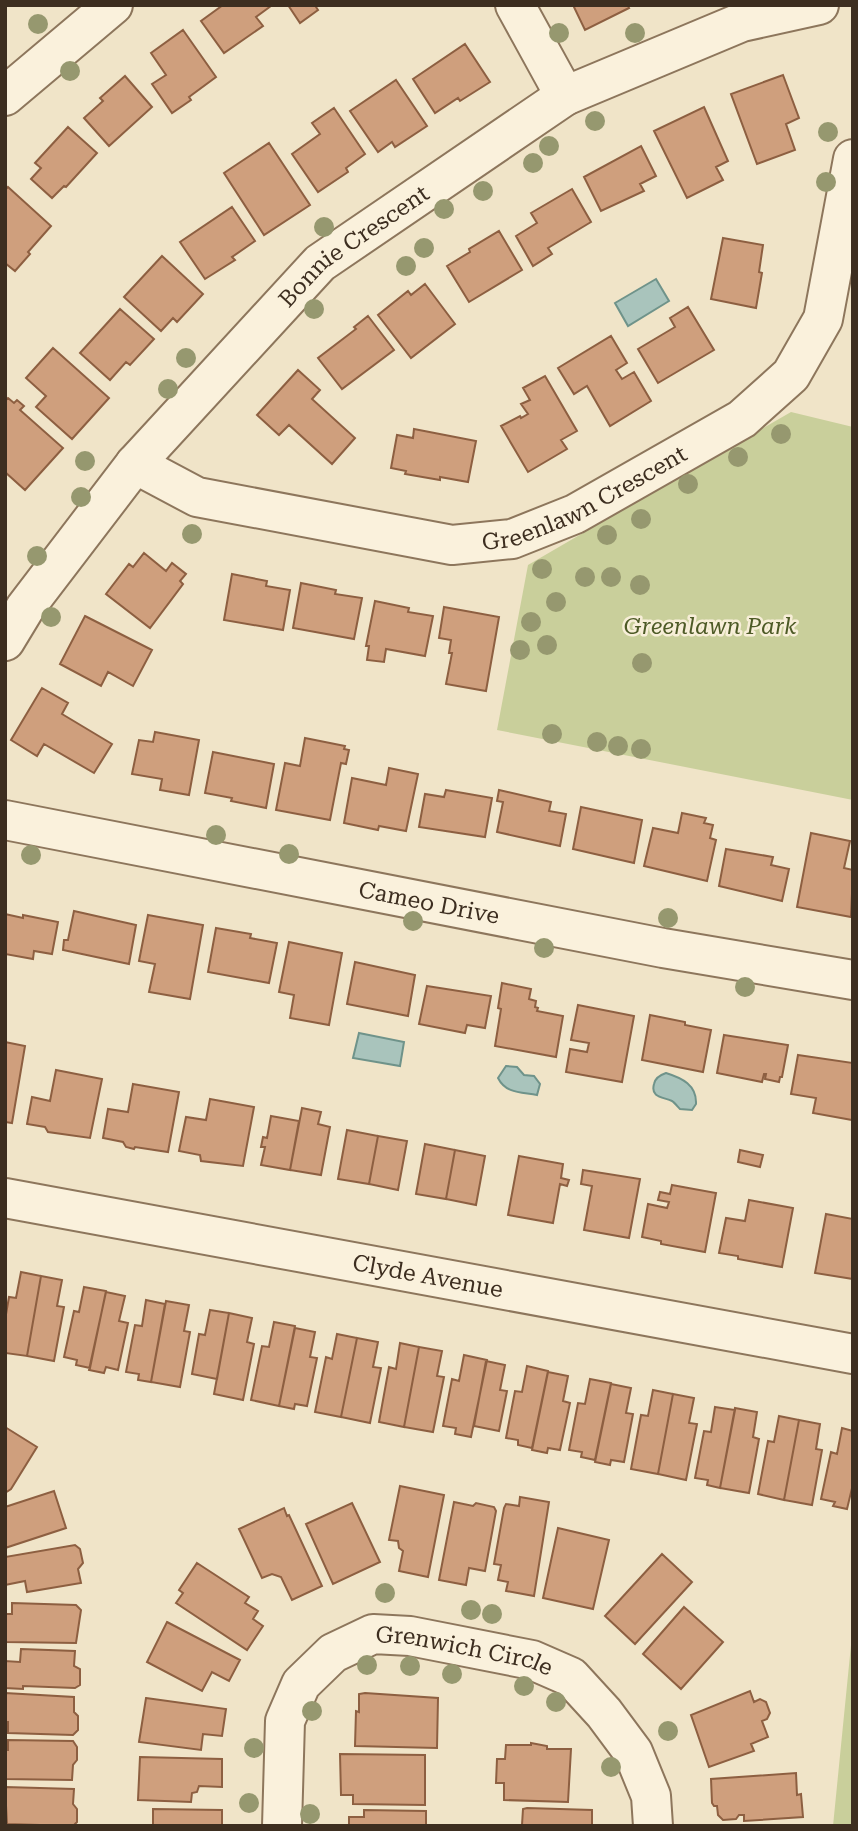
<svg xmlns="http://www.w3.org/2000/svg" width="858" height="1831" viewBox="0 0 858 1831" font-family="'Roboto Serif',serif">
  <style>
    .green { fill: #c9cf9b }
    .water { fill: #a9c4bc; stroke: #6f938a; stroke-width: 2 }
    .building { fill: #cf9f7d; stroke: #8d5f41; stroke-width: 2 }
    .lines { fill: none; stroke-linecap: round; stroke-linejoin: round }
    .minor-casing { stroke: #8d765c; stroke-width: 42 }
    .minor { stroke: #faf1dc; stroke-width: 38 }
    .tree { fill: #96986f }
    .labels { text-anchor: middle; dominant-baseline: central; stroke-width: 5; stroke-linejoin: round; paint-order: stroke }
    .street-label { font-size: 23px; fill: #3d2e20; stroke: #f7eed8 }
    .park-label { font-size: 23px; font-style: italic; fill: #4d5a26; stroke: #f7eed8 }
  </style>
  <rect width="100%" height="100%" fill="#f0e4c8"/>
  <path class="green" d="M791 412 853 427V800L497 730 528 565Z
    M853 1625V1826H833Z"/>
  <path class="water" d="M656 279 669 301 628 326 615 303Z
    M359 1033 404 1042 400 1066 353 1058Z
    M506 1066 517 1067 524 1075 534 1076 540 1084 537 1095C522 1092 506 1094 498 1078Z
    M666 1073C682 1078 697 1085 696 1104L692 1110 680 1109C678 1107 674 1102 672 1101 664 1097 650 1098 654 1084 655 1078 660 1075 666 1073Z"/>
  <path class="building" d="M223 5 271 6 256 17 263 26 224 53 201 21Z
    M288 5H318L316 7 318 10 300 23Z
    M573 5H627L629 8 585 30Z
    M183 30 216 77 189 97 191 100 172 113 152 84 166 75 151 53Z
    M465 44 490 82 460 101 458 98 435 113 413 79Z
    M783 75 799 118 786 124 795 150 757 164 731 94Z
    M125 76 152 107 109 146 84 118 103 101 100 98Z
    M396 80 427 126 395 147 392 142 378 152 350 111Z
    M704 107 728 161 716 167 723 180 687 198 654 131Z
    M334 108 365 154 346 168 348 172 318 192 292 154 320 134 312 123Z
    M68 127 97 153 66 187 64 186 52 198 31 179 41 168 35 163Z
    M269 143 310 205 264 235 224 173Z
    M641 146 656 176 640 184 644 191 601 211 584 177Z
    M8 187 51 226 28 252 30 254 15 271 5 263V190Z
    M572 189 591 222 548 248 552 254 533 266 516 236 537 223 531 213Z
    M232 207 255 241 232 257 235 260 205 279 180 242Z
    M499 231 522 270 469 302 447 266 470 252 469 249Z
    M723 238 763 245 759 272 762 273 756 308 711 299Z
    M162 256 203 294 177 322 173 318 161 331 124 297Z
    M425 284 455 324 411 358 378 315 408 291 411 295Z
    M688 307 714 350 658 383 638 349 675 327 670 318Z
    M120 309 154 339 130 365 126 362 110 380 80 353Z
    M368 316 394 350 342 389 318 358 356 329 354 327Z
    M611 336 627 363 616 370 622 379 634 372 651 401 610 426 587 386 574 394 558 368Z
    M53 348 109 398 72 439 36 407 46 396 26 378Z
    M298 370 320 390 312 399 355 438 332 464 289 425 279 435 257 415Z
    M545 376 577 431 561 440 567 449 528 472 501 426 520 416 521 418 528 414 521 404 530 400 523 388Z
    M8 398 14 403 17 400 24 406 20 410 63 448 25 490 5 472V401Z
    M414 429 476 441 468 482 440 477V480L405 474 406 471 391 468 397 435 413 438Z
    M144 553 166 571 172 563 186 574 180 581 183 584 150 628 106 594 129 564 133 567Z
    M232 574 267 581 266 586 290 590 283 630 224 620Z
    M301 583 336 590 335 594 362 598 354 639 293 628Z
    M375 601 409 608 408 612 433 616 425 656 386 649 384 662 367 660 369 646H366Z
    M444 607 499 617 486 691 446 684 452 653H449L451 640 439 638Z
    M85 616 152 650 133 686 108 672 101 686 60 664Z
    M42 688 68 703 62 714 112 744 94 773 44 744 37 756 11 740Z
    M155 732 199 740 189 795 160 790 162 779 132 774 139 740 153 742Z
    M305 738 345 746 344 749 349 750 346 764 341 763 330 820 276 810 285 763 300 766Z
    M213 752 274 764 266 808 231 801 232 798 205 793Z
    M389 768 418 774 406 831 379 826 378 830 344 823 352 778 386 785Z
    M446 790 492 798 485 837 419 827 425 794 444 797Z
    M499 790 551 802 549 811 566 814 560 846 497 832 503 802 497 801Z
    M581 807 642 820 634 863 573 849Z
    M682 813 706 818 704 823 713 825 710 838 716 840 707 881 644 866 653 828 678 833Z
    M811 833 850 841 844 868 853 870 851 917 797 907Z
    M726 849 773 857 771 865 789 869 782 901 719 886Z
    M74 911 136 925 129 964 63 950 64 940H68Z
    M5 914 23 918V915L58 922 52 954 34 951 33 959 5 954Z
    M148 915 203 925 190 999 149 992 155 964 139 961Z
    M216 928 251 934 250 938 277 943 269 983 208 972Z
    M289 942 342 953 329 1025 290 1018 294 995 279 992Z
    M355 962 415 975 408 1016 347 1004Z
    M502 983 531 989 529 999 536 1001 535 1007 538 1008 537 1011 563 1016 556 1057 495 1046 501 1009 498 1008Z
    M427 986 491 996 485 1028 467 1025 465 1033 419 1024Z
    M578 1005 634 1016 622 1082 566 1072 570 1049 587 1052 589 1043 571 1040Z
    M650 1015 685 1022V1025L711 1030 703 1072 642 1060Z
    M724 1035 788 1045 782 1077H780L779 1082 765 1079 766 1074H764L762 1082 717 1073Z
    M5 1042 25 1046 12 1123 5 1122Z
    M798 1055 853 1063 852 1120 813 1113 816 1098 791 1094Z
    M56 1070 102 1079 90 1138 48 1132 45 1127 27 1124 32 1097 50 1101Z
    M133 1084 179 1092 168 1152 135 1147 134 1149 126 1147 123 1142 103 1138 108 1109 128 1112Z
    M210 1099 254 1107 243 1166 201 1161 200 1155 179 1151 186 1117 206 1120Z
    M302 1108 321 1112 318 1124 330 1127 321 1175 290 1170Z
    M271 1116 299 1121 290 1170 261 1165 265 1147H261L263 1137 267 1138Z
    M347 1130 378 1136 369 1184 338 1179Z
    M378 1136 407 1141 398 1190 369 1184Z
    M425 1144 455 1150 446 1199 416 1194Z
    M455 1150 485 1156 476 1205 446 1199Z
    M740 1150 763 1155 760 1167 738 1162Z
    M519 1156 563 1164 561 1178 569 1180 567 1186 560 1184 553 1223 508 1215Z
    M583 1170 640 1179 629 1238 584 1230 592 1186 581 1184Z
    M672 1185 716 1193 705 1252 661 1244V1241L642 1237 648 1204 667 1208 669 1202 658 1200 660 1192 670 1194Z
    M749 1200 793 1208 782 1267 738 1259V1256L719 1253 726 1218 745 1221Z
    M826 1214 853 1219V1279L815 1273Z
    M21 1272 41 1276 27 1356 5 1353V1320L9 1297 16 1298Z
    M41 1276 62 1280 57 1306 64 1307 54 1361 27 1356Z
    M84 1287 106 1291 90 1368 76 1365 77 1360 64 1357 74 1311 79 1312Z
    M106 1292 125 1296 119 1321 128 1323 118 1370 106 1367 104 1373 89 1370Z
    M146 1300 165 1304 151 1382 138 1380 139 1374 126 1372 135 1325 142 1326Z
    M166 1301 189 1305 184 1331 190 1332 180 1387 151 1382Z
    M210 1310 229 1313 217 1379 192 1374 199 1334 205 1335Z
    M229 1313 252 1318 247 1342 254 1344 243 1400 214 1394Z
    M274 1322 295 1326 279 1406 251 1400 262 1346 269 1347Z
    M295 1328 315 1332 310 1357 317 1358 307 1406 295 1404 294 1409 279 1406Z
    M337 1334 357 1338 341 1417 315 1412 326 1357 332 1359Z
    M357 1338 378 1342 373 1367 381 1368 370 1423 341 1417Z
    M400 1343 419 1347 404 1427 379 1422 389 1367 396 1369Z
    M419 1347 442 1351 437 1376 444 1377 433 1432 404 1427Z
    M464 1355 487 1360 471 1437 455 1434 456 1428 443 1426 452 1379 459 1381Z
    M486 1361 505 1365 500 1390 507 1391 499 1431 474 1426Z
    M527 1366 548 1371 532 1448 518 1445V1440L506 1438 515 1391 522 1392Z
    M548 1372 568 1376 563 1401 570 1403 560 1450 548 1448 547 1453 532 1450Z
    M590 1379 611 1383 595 1460 581 1457 582 1452 569 1450 578 1403 585 1404Z
    M611 1384 631 1388 626 1413 633 1414 624 1462 611 1460 610 1465 595 1462Z
    M653 1390 673 1394 658 1474 631 1469 641 1415 648 1416Z
    M673 1394 694 1398 689 1423 697 1424 686 1480 658 1474Z
    M715 1407 735 1410 720 1488 707 1485 708 1480 695 1478 704 1431 711 1432Z
    M735 1408 757 1412 753 1437 759 1439 749 1493 720 1488Z
    M779 1416 799 1420 784 1500 758 1494 768 1441 774 1442Z
    M799 1420 820 1424 816 1449 822 1450 812 1505 784 1500Z
    M5 1427 37 1447 11 1489 5 1493Z
    M842 1428 853 1431V1484L847 1509 833 1506 835 1502 821 1499 831 1452 837 1454Z
    M400 1486 444 1495 428 1577 399 1571 403 1551 399 1548 398 1541 389 1540Z
    M54 1491 66 1528 5 1548V1507Z
    M520 1497 549 1502 534 1596 506 1591 508 1582 498 1580 501 1565 494 1564 504 1508 506 1504 519 1506Z
    M454 1502 473 1506 476 1503 494 1507 496 1511 485 1571 469 1568 466 1585 439 1580Z
    M352 1503 380 1562 333 1584 306 1524Z
    M284 1508 287 1516 289 1515 322 1586 292 1600 281 1577 272 1574 262 1578 239 1529Z
    M558 1528 609 1540 593 1609 543 1598Z
    M75 1545 80 1549 83 1563 78 1569 81 1583 27 1592 25 1581 5 1585V1557Z
    M662 1554 692 1582 635 1644 605 1616Z
    M197 1563 249 1597 245 1603 258 1611 253 1619 263 1626 247 1650 176 1603 183 1593 179 1590Z
    M12 1603 76 1605 81 1610 76 1643 5 1642V1614H12Z
    M684 1607 723 1642 681 1689 643 1654Z
    M167 1622 240 1660 229 1681 212 1672 202 1691 147 1662Z
    M21 1649 75 1651 74 1666 80 1669V1685L75 1688 23 1686V1689L5 1688V1661L20 1662Z
    M750 1691 754 1702 760 1699 766 1702 770 1713 767 1719 762 1721 768 1737 751 1744 754 1751 709 1767 691 1715Z
    M5 1693 74 1697V1712L78 1716V1730L73 1735 8 1733V1722H5Z
    M365 1693 438 1698 437 1748 355 1746 356 1711 359 1712V1694Z
    M146 1698 226 1709 222 1736 203 1734 201 1750 139 1742Z
    M8 1740 73 1741 77 1747V1760L73 1765 72 1780 5 1779V1750H8Z
    M531 1743 547 1746V1749H571L568 1802 504 1800V1783H496L497 1759H505L506 1745H531Z
    M340 1754 425 1755V1805L353 1804V1795H341Z
    M140 1757 222 1759V1787L199 1786 197 1792 192 1793 191 1802 138 1800Z
    M796 1773 797 1795 801 1794 803 1817 744 1821V1815H739L736 1819 723 1820 718 1815 717 1806H714L712 1803 711 1779Z
    M5 1787 74 1789 73 1804 77 1809V1822L73 1826 7 1824Z
    M527 1808 592 1810V1826H520L522 1825 523 1809Z
    M153 1809 222 1810V1826H153Z
    M364 1810 426 1811V1826H349V1817H364Z"/>
  <g class="lines">
    <defs>
      <g id="minor">
        <path d="M515 5 565 96"/>
        <path d="M5 96 113 5"/>
        <path id="s1" d="M135 464 197 497 452 545 512 539 575 514 742 419 791 375 823 319 853 159"/>
        <path id="s2" d="M5 641 25 608 135 464 320 263 565 96 742 22 819 5"/>
        <path id="s3" d="M5 820 663 948 853 980"/>
        <path id="s4" d="M5 1198 853 1354"/>
        <path id="s5" d="M282 1826 285 1721 301 1684 333 1653 373 1634 410 1636 532 1660 571 1677 604 1713 633 1752 651 1796 653 1826"/>
      </g>
    </defs>
    <use href="#minor" class="minor-casing"/>
    <use href="#minor" class="minor"/>
  </g>
  <g class="tree">
    <circle cx="38" cy="24" r="10"/>
    <circle cx="559" cy="33" r="10"/>
    <circle cx="635" cy="33" r="10"/>
    <circle cx="70" cy="71" r="10"/>
    <circle cx="595" cy="121" r="10"/>
    <circle cx="828" cy="132" r="10"/>
    <circle cx="549" cy="146" r="10"/>
    <circle cx="533" cy="163" r="10"/>
    <circle cx="826" cy="182" r="10"/>
    <circle cx="483" cy="191" r="10"/>
    <circle cx="444" cy="209" r="10"/>
    <circle cx="324" cy="227" r="10"/>
    <circle cx="424" cy="248" r="10"/>
    <circle cx="406" cy="266" r="10"/>
    <circle cx="314" cy="309" r="10"/>
    <circle cx="186" cy="358" r="10"/>
    <circle cx="168" cy="389" r="10"/>
    <circle cx="781" cy="434" r="10"/>
    <circle cx="738" cy="457" r="10"/>
    <circle cx="85" cy="461" r="10"/>
    <circle cx="688" cy="484" r="10"/>
    <circle cx="81" cy="497" r="10"/>
    <circle cx="641" cy="519" r="10"/>
    <circle cx="192" cy="534" r="10"/>
    <circle cx="607" cy="535" r="10"/>
    <circle cx="37" cy="556" r="10"/>
    <circle cx="542" cy="569" r="10"/>
    <circle cx="585" cy="577" r="10"/>
    <circle cx="611" cy="577" r="10"/>
    <circle cx="640" cy="585" r="10"/>
    <circle cx="556" cy="602" r="10"/>
    <circle cx="51" cy="617" r="10"/>
    <circle cx="531" cy="622" r="10"/>
    <circle cx="547" cy="645" r="10"/>
    <circle cx="520" cy="650" r="10"/>
    <circle cx="642" cy="663" r="10"/>
    <circle cx="552" cy="734" r="10"/>
    <circle cx="597" cy="742" r="10"/>
    <circle cx="618" cy="746" r="10"/>
    <circle cx="641" cy="749" r="10"/>
    <circle cx="216" cy="835" r="10"/>
    <circle cx="289" cy="854" r="10"/>
    <circle cx="31" cy="855" r="10"/>
    <circle cx="668" cy="918" r="10"/>
    <circle cx="413" cy="921" r="10"/>
    <circle cx="544" cy="948" r="10"/>
    <circle cx="745" cy="987" r="10"/>
    <circle cx="385" cy="1593" r="10"/>
    <circle cx="471" cy="1610" r="10"/>
    <circle cx="492" cy="1614" r="10"/>
    <circle cx="367" cy="1665" r="10"/>
    <circle cx="410" cy="1666" r="10"/>
    <circle cx="452" cy="1674" r="10"/>
    <circle cx="524" cy="1686" r="10"/>
    <circle cx="556" cy="1702" r="10"/>
    <circle cx="312" cy="1711" r="10"/>
    <circle cx="668" cy="1731" r="10"/>
    <circle cx="254" cy="1748" r="10"/>
    <circle cx="611" cy="1767" r="10"/>
    <circle cx="249" cy="1803" r="10"/>
    <circle cx="310" cy="1814" r="10"/>
  </g>
  <g class="labels">
    <g class="street-label">
      <text stroke="none"><textPath href="#s2" startOffset="530">Bonnie Crescent</textPath></text>
      <text stroke="none"><textPath href="#s1" startOffset="472">Greenlawn Crescent</textPath></text>
      <text stroke="none"><textPath href="#s3" startOffset="432">Cameo Drive</textPath></text>
      <text stroke="none"><textPath href="#s4" startOffset="430">Clyde Avenue</textPath></text>
      <text stroke="none"><textPath href="#s5" startOffset="327">Grenwich Circle</textPath></text>
    </g>
    <g class="park-label">
      <text x="710" y="626">Greenlawn Park</text>
    </g>
  </g>
  <rect width="858" height="1831" fill="none" stroke="#3d2e20" stroke-width="14"/>
</svg>
